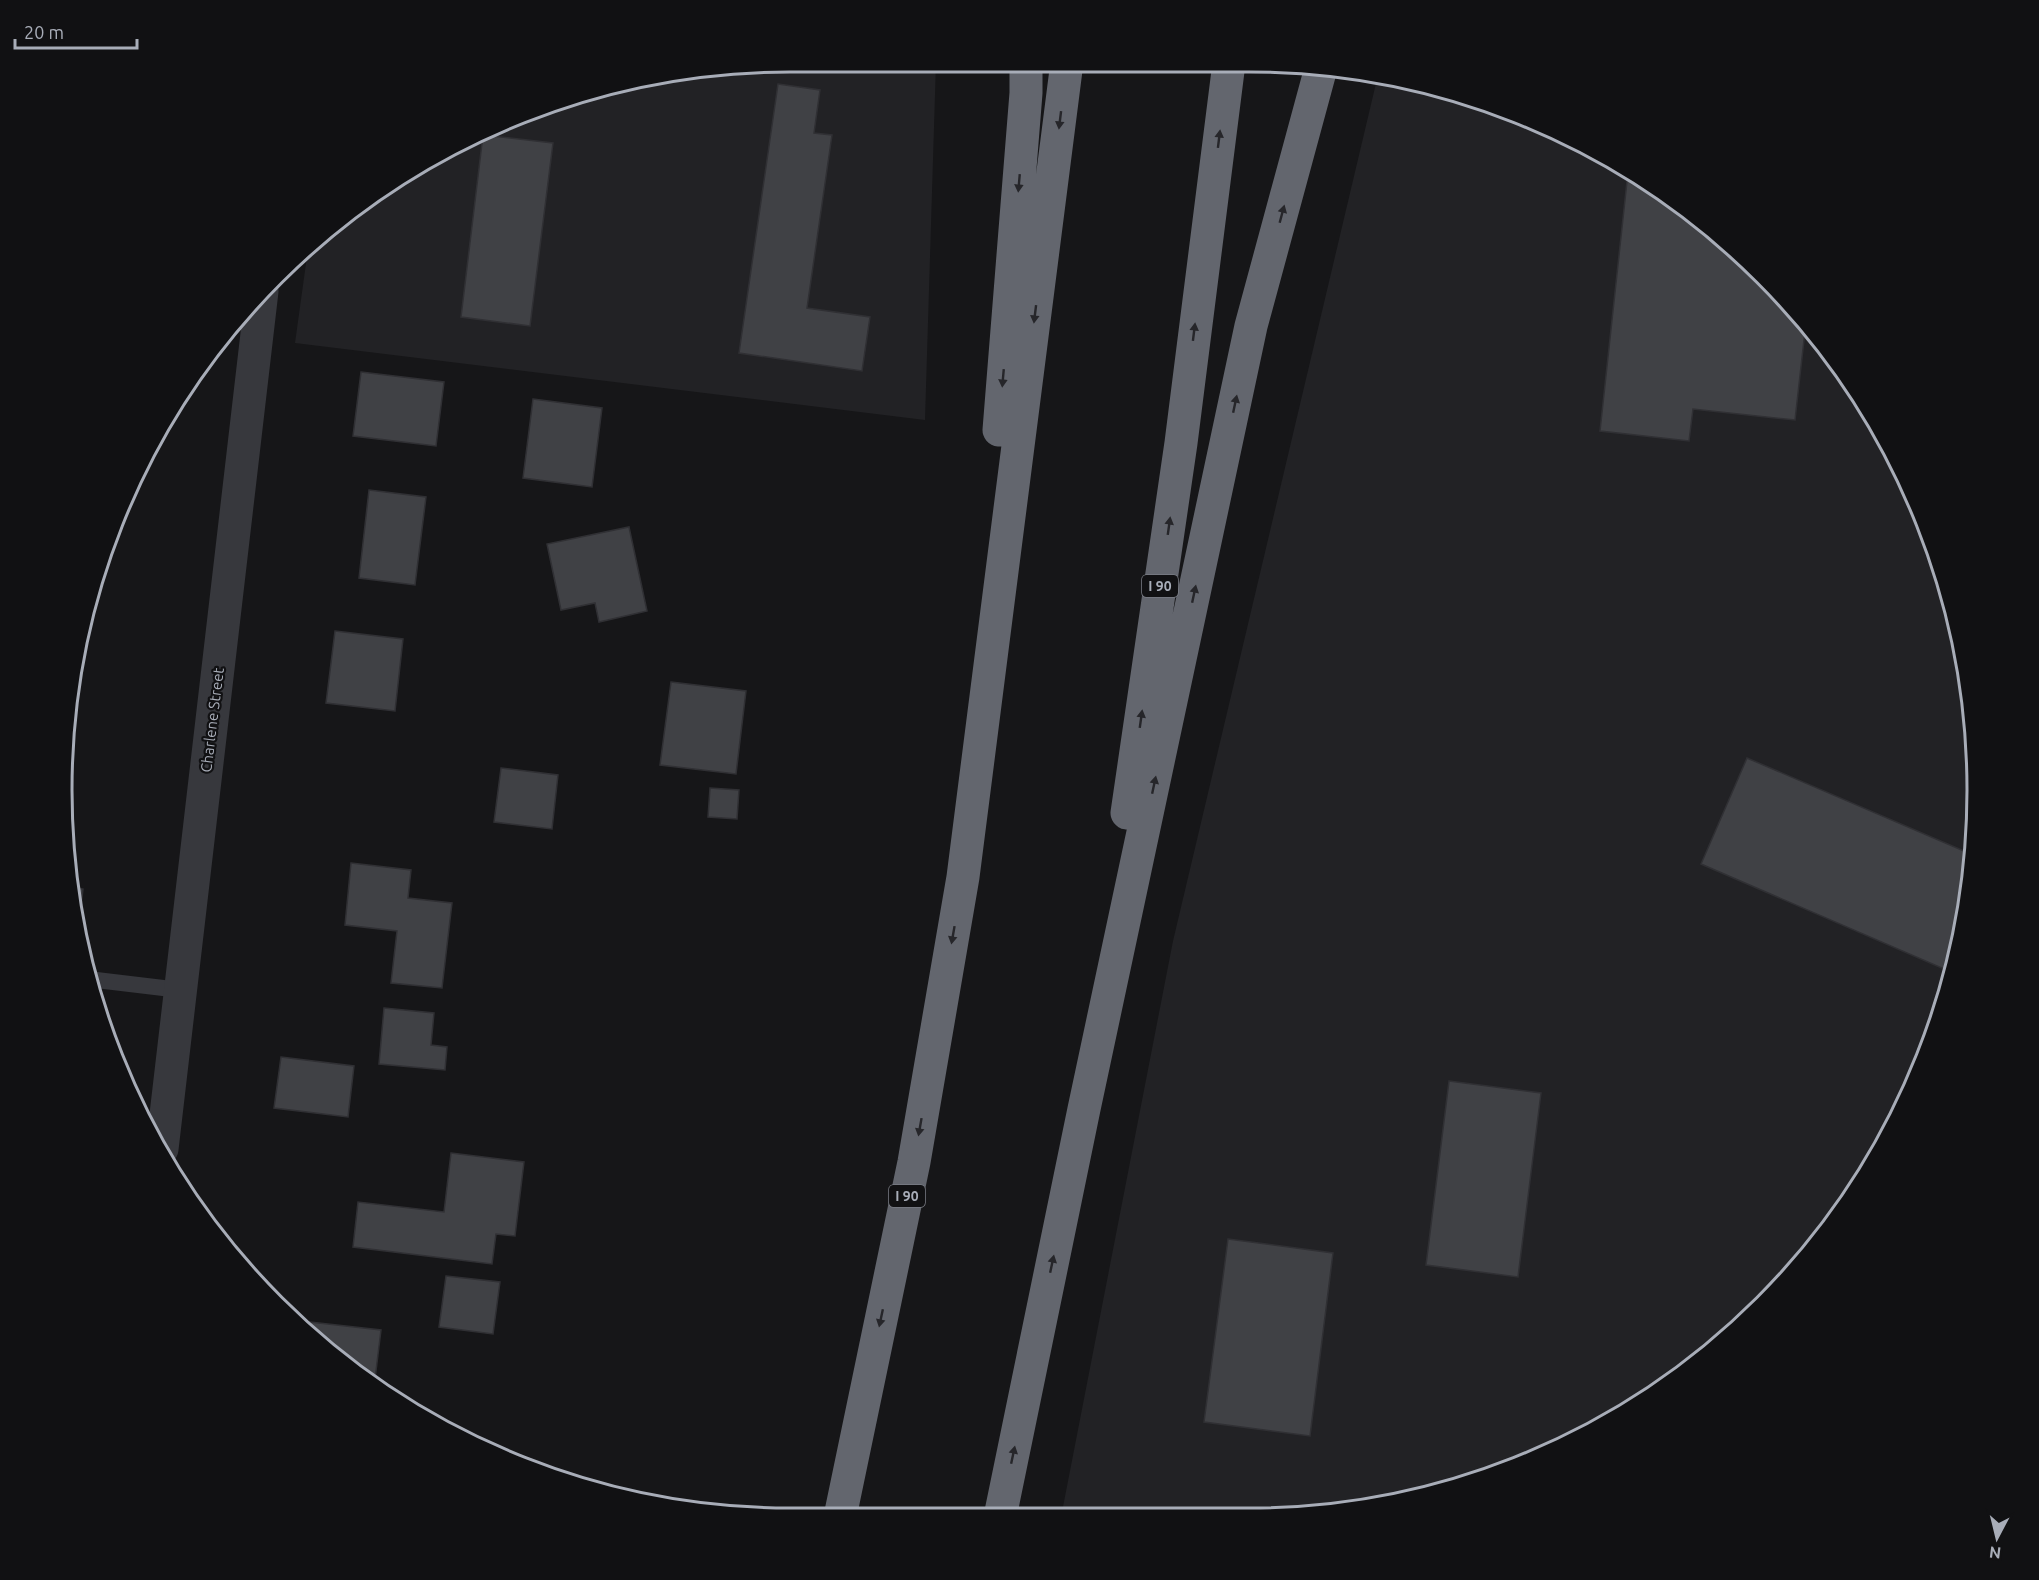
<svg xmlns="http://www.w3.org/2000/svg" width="2039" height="1580" viewBox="0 0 2039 1580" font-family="Ubuntu,sans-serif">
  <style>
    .built { fill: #222225 }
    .building { fill: #404145; stroke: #303034; stroke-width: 1.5 }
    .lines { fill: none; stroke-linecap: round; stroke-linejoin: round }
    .lane { stroke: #37383d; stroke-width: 16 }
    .street { stroke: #37383d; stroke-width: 33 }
    .highway { stroke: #63666e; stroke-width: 33 }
    .oneway { fill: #26262a }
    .labels { text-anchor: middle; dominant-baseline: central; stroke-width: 4.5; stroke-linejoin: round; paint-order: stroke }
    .shield { fill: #111113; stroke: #7b7e86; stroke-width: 1.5 }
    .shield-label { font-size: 14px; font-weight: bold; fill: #a8adb8 }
    .street-label { font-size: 15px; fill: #a8adb8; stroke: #111113 }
    .rim { fill: none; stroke: #a8adb8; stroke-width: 3 }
  </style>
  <rect width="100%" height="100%" fill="#161618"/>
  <path class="built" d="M790 62H936L925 420 295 343 308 249 425 159 601 86Z
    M1377 79 1483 100 1572 137 1693 212 1796 309 1855 386 1922 512 1964 648 1977 790 1963 932 1922 1069 1855 1195 1764 1305 1653 1396 1483 1480 1344 1512H1062L1173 941Z"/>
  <path class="building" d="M778 84 820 90 814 133 832 135 807 308 870 317 862 371 739 353Z
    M483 135 553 143 530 326 461 317Z
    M1628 172 1693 212 1796 309 1806 322 1795 420 1693 409 1689 441 1600 431Z
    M361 372 444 382 436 446 353 436Z
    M533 399 602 408 592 487 523 478Z
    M369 490 426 497 415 585 359 578Z
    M629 527 647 611 599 622 595 603 561 610 547 544Z
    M335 631 403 639 395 711 326 703Z
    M671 682 746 691 736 774 660 765Z
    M1747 758 1971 854 1963 932 1951 972 1701 864Z
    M501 768 558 775 552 829 494 822Z
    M710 788 739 790 737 819 708 817Z
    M351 863 411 870 408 898 452 903 442 988 391 983 397 931 345 925Z
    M71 887 83 889 77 938 75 932Z
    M384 1008 434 1013 431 1045 447 1047 445 1070 379 1064Z
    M281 1057 354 1066 348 1117 274 1108Z
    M1449 1081 1541 1093 1518 1277 1426 1265Z
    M451 1153 524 1162 515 1236 496 1234 492 1264 353 1247 358 1202 444 1212Z
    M1228 1239 1333 1253 1310 1436 1204 1422Z
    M446 1276 500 1282 493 1334 439 1327Z
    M292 1320 381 1330 375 1379 364 1378Z"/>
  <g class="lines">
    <path class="lane" d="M88 979 180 990"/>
    <path class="street" d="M162 1149 262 291"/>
    <path class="highway" d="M999 430 1026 93V62
      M1127 813 1181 443 1229 63
      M841 1512 914 1162 963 877 1067 62
      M1001 1512 1084 1109 1251 326 1321 68"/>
  </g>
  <defs><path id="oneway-solid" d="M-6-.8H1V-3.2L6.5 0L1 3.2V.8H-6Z" transform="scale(1.5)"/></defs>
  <g class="oneway">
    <use href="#oneway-solid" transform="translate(1060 120) rotate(97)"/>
    <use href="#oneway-solid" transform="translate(1219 139) rotate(-83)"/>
    <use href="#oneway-solid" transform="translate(1019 183) rotate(95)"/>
    <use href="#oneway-solid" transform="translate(1282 214) rotate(-75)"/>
    <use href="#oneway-solid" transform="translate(1035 314) rotate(97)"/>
    <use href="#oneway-solid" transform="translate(1194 332) rotate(-83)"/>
    <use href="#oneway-solid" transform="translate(1003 378) rotate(95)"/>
    <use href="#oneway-solid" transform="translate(1235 404) rotate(-78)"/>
    <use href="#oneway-solid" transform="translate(1169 526) rotate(-82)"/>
    <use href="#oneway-solid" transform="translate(1194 594) rotate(-78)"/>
    <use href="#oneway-solid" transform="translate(1141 719) rotate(-82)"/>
    <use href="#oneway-solid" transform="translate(1154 785) rotate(-78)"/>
    <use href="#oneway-solid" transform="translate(953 935) rotate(100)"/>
    <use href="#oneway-solid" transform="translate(920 1127) rotate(100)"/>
    <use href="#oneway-solid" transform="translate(1052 1264) rotate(-78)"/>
    <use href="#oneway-solid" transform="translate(881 1318) rotate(102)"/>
    <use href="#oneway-solid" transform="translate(1013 1455) rotate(-78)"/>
  </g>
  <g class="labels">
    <g class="shield">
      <rect x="1142" y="575" width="36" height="22" rx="4.5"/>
      <rect x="889" y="1185" width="36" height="22" rx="4.5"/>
    </g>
    <g class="shield-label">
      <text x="1160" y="586">I 90</text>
      <text x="907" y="1196">I 90</text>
    </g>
    <g class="street-label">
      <text transform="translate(212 720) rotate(-83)">Charlene Street</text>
    </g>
  </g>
  <path d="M0 0H2039V1580H0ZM790 72H1249A718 718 0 0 1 1967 790V790A718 718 0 0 1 1249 1508H790A718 718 0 0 1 72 790V790A718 718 0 0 1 790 72Z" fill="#111113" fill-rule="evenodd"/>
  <path class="rim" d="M790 72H1249A718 718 0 0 1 1967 790V790A718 718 0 0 1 1249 1508H790A718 718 0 0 1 72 790V790A718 718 0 0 1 790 72Z"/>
  <g transform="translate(1997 1538) rotate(187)" stroke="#111113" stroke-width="4.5" paint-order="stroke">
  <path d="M0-4.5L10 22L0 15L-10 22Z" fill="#a8adb8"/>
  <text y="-9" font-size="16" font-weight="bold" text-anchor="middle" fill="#a8adb8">N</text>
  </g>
  <path d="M15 39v9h122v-9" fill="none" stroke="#a8adb8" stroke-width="3"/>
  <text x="24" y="39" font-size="18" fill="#a8adb8" stroke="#111113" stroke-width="4.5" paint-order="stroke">20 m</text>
</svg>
